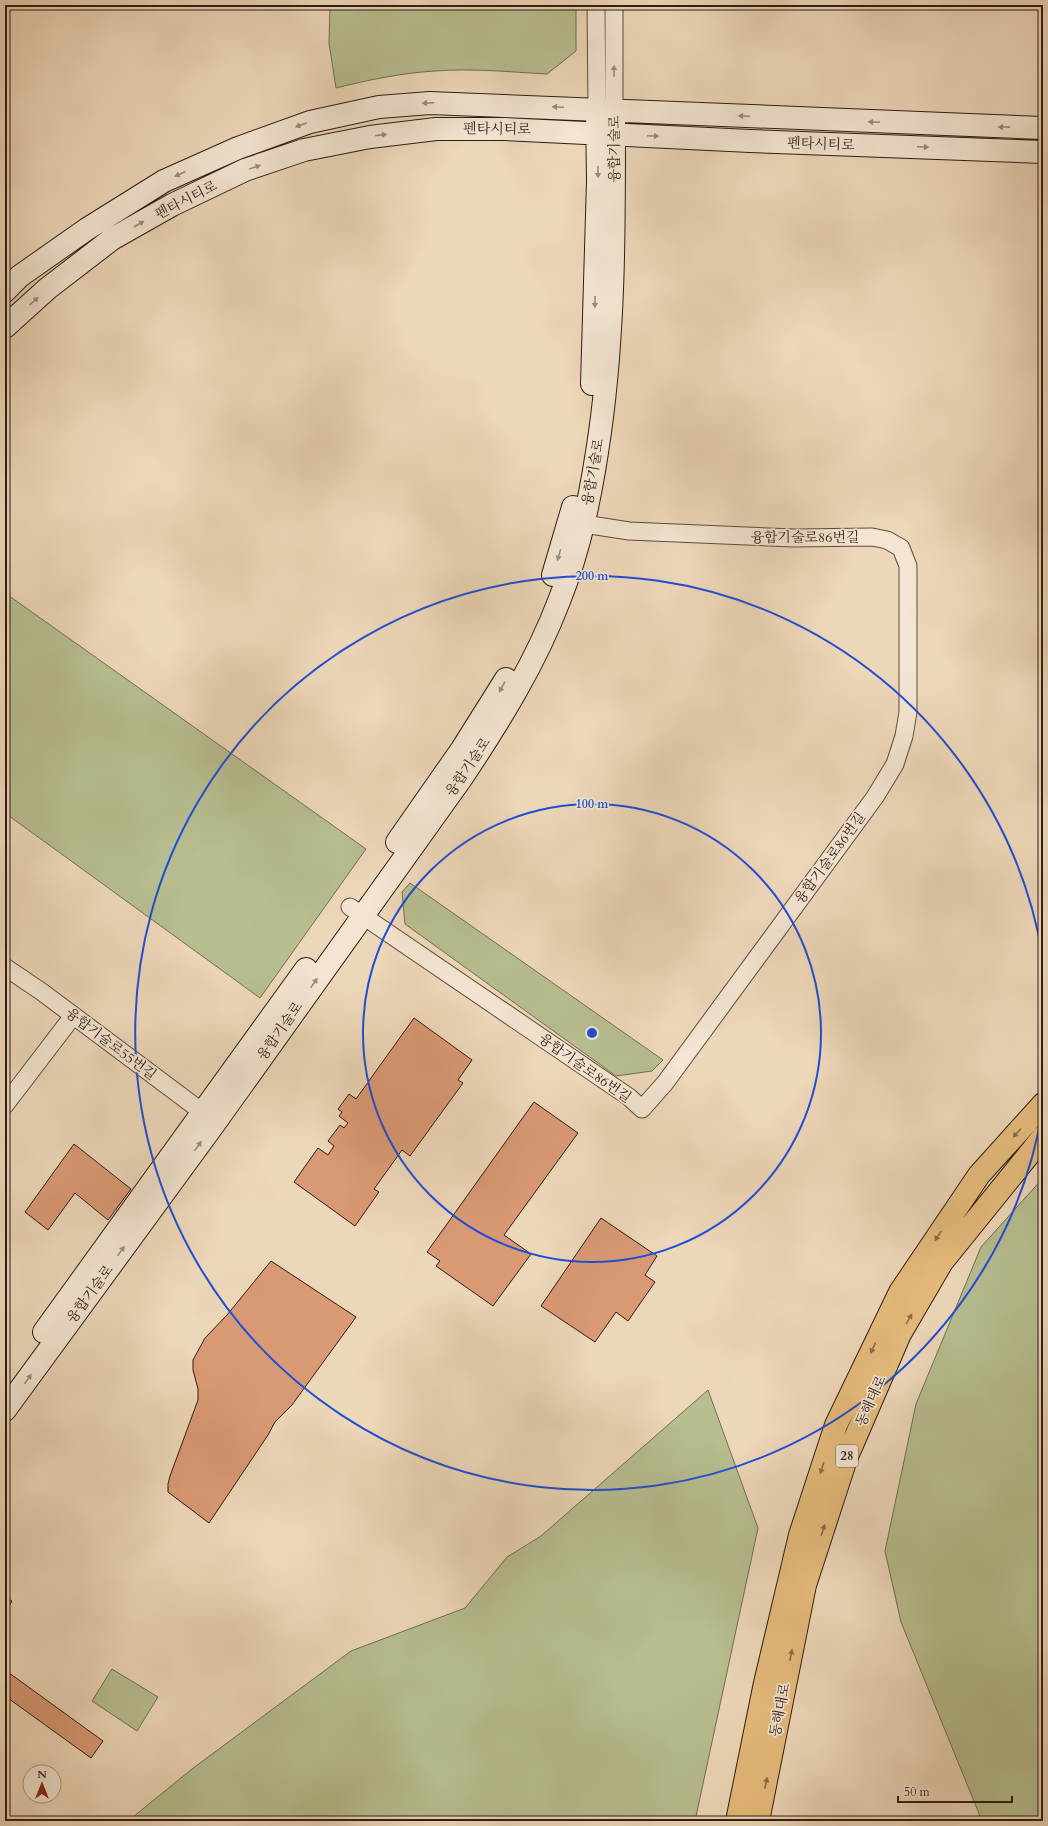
<svg xmlns="http://www.w3.org/2000/svg" width="1048" height="1826" viewBox="0 0 1048 1826" font-family="Cardo,'Noto Serif KR',serif">
  <style>
    .green { fill: #b7be90; stroke: #726e51 }
    .building { fill: #da9975; stroke: #2d1d12 }
    .lines { fill: none; stroke-linecap: round; stroke-linejoin: round }
    .street-casing { stroke: #5d4c3c; stroke-width: 19 }
    .secondary-casing { stroke: #2d1d12; stroke-width: 24 }
    .primary-casing { stroke: #2d1d12; stroke-width: 24 }
    .street { stroke: #f3e5d2; stroke-width: 17 }
    .secondary { stroke: #f3e5d2; stroke-width: 22 }
    .primary { stroke: #e6bc7c; stroke-width: 22 }
    .oneway { fill: #9a8b7c }
    .oneway2 { fill: #8a6c47 }
    .ring { fill: none; stroke: #1d4ed8; stroke-width: 2 }
    .labels { text-anchor: middle; dominant-baseline: central; stroke-width: 3.5; stroke-linejoin: round; paint-order: stroke }
    .shield { fill: #f3e5d2; stroke: #68594c; stroke-width: 1 }
    .shield-label { font-size: 13px; font-weight: bold; fill: #2d1d12 }
    .street-label { font-size: 14px; fill: #2d1d12; stroke: #f3e5d2 }
    .centre { fill: #1d4ed8; stroke: #f3e5d2; stroke-width: 2 }
    .ring-label { font-size: 12px; text-anchor: middle; font-weight: bold; fill: #1d4ed8; stroke: #f3e5d2; stroke-width: 3.5; stroke-linejoin: round; paint-order: stroke }
  </style>
  <rect width="100%" height="100%" fill="#edd7b9"/>
  <filter id="stains"><feTurbulence type="fractalNoise" baseFrequency=".005" numOctaves="4"/><feColorMatrix values="0 0 0 0 .2 0 0 0 0 .09 0 0 0 0 .02 0 0 0 .5 -.17"/></filter>
  <radialGradient id="worn" r=".72"><stop offset=".6" stop-color="#630" stop-opacity="0"/><stop offset="1" stop-color="#630" stop-opacity=".3"/></radialGradient>
  <path class="green" d="M330 5H576V51L547 74C510 72 472 68 435 71 401 73 368 80 336 88L329 43Z
    M5 593 366 849 260 998 5 813Z
    M410 883 663 1060 652 1071 616 1076 405 924 402 892Z
    M1043 1178V1821H982L901 1622 885 1551 916 1404 981 1247Z
    M708 1390 758 1528 695 1821H128L192 1769 351 1651 465 1608 507 1557 541 1536Z
    M112 1669 158 1697 137 1731 92 1701Z"/>
  <path class="building" d="M414 1018 472 1060 458 1080 463 1083 410 1156 402 1150 374 1189 379 1192 355 1226 294 1182 318 1148 328 1155 334 1146 328 1141 340 1125 344 1128 348 1123 339 1116 342 1112 338 1109 349 1094 356 1099Z
    M534 1102 578 1133 504 1235 531 1254 493 1306 436 1266 440 1261 427 1252Z
    M74 1144 131 1189 108 1220 75 1193 48 1230 25 1212Z
    M601 1218 657 1256 645 1275 655 1282 628 1321 616 1312 595 1342 541 1306Z
    M271 1261 356 1317 292 1405 275 1422 268 1435 209 1523 168 1492V1484L170 1476 198 1400V1389L193 1370V1360L205 1338 227 1315Z
    M5 1597 12 1601 5 1613Z
    M5 1670 103 1741 91 1758 5 1696Z"/>
  <g class="lines">
    <defs>
      <path id="street" d="M596 5 597 109
        M614 5V110
        M350 907 629 1097 642 1109 665 1083 875 797 895 764 904 736 908 712V566L901 548 887 540 872 537 794 538 629 531 571 522
        M5 967 42 992 213 1120
        M5 1105 73 1016"/>
      <path id="secondary" d="M5 291 20 276 87 229 164 181 238 148 310 122 379 107 430 103 1043 128
        M5 327 47 289 112 239 172 205 245 170 304 150 370 137 436 129H505L750 141 1043 152
        M592 384 598 181 597 109
        M553 575 573 507
        M397 842 462 749 506 679
        M44 1332 306 969
        M5 1410 212 1127 463 776C500 720 535 664 559 601 581 547 592 489 600 432 615 325 614 218 614 110"/>
      <path id="primary" d="M737 1821 765 1683 800 1535 836 1425 900 1292 979 1175 1043 1104
        M758 1821 805 1585 846 1459 900 1334 942 1262 1043 1137"/>
    </defs>
    <use href="#street" class="street-casing"/>
    <use href="#secondary" class="secondary-casing"/>
    <use href="#primary" class="primary-casing"/>
    <use href="#street" class="street"/>
    <use href="#secondary" class="secondary"/>
    <use href="#primary" class="primary"/>
  </g>
  <defs><path id="oneway-solid" d="M-6-.8H1V-3.2L6.5 0L1 3.2V.8H-6Z"/></defs>
  <g class="oneway">
    <use href="#oneway-solid" transform="translate(614 71) rotate(-90)"/>
    <use href="#oneway-solid" transform="translate(428 103) rotate(178)"/>
    <use href="#oneway-solid" transform="translate(558 107) rotate(-177)"/>
    <use href="#oneway-solid" transform="translate(744 116) rotate(-177)"/>
    <use href="#oneway-solid" transform="translate(874 122) rotate(-177)"/>
    <use href="#oneway-solid" transform="translate(301 125) rotate(160)"/>
    <use href="#oneway-solid" transform="translate(1004 127) rotate(-179)"/>
    <use href="#oneway-solid" transform="translate(381 135) rotate(-7)"/>
    <use href="#oneway-solid" transform="translate(653 136) rotate(3)"/>
    <use href="#oneway-solid" transform="translate(923 147) rotate(2)"/>
    <use href="#oneway-solid" transform="translate(255 167) rotate(-19)"/>
    <use href="#oneway-solid" transform="translate(598 172) rotate(89)"/>
    <use href="#oneway-solid" transform="translate(180 174) rotate(156)"/>
    <use href="#oneway-solid" transform="translate(139 224) rotate(-30)"/>
    <use href="#oneway-solid" transform="translate(34 301) rotate(-42)"/>
    <use href="#oneway-solid" transform="translate(595 302) rotate(91)"/>
    <use href="#oneway-solid" transform="translate(559 555) rotate(106)"/>
    <use href="#oneway-solid" transform="translate(502 687) rotate(119)"/>
    <use href="#oneway-solid" transform="translate(314 983) rotate(-55)"/>
    <use href="#oneway-solid" transform="translate(198 1146) rotate(-54)"/>
    <use href="#oneway-solid" transform="translate(121 1251) rotate(-54)"/>
    <use href="#oneway-solid" transform="translate(28 1379) rotate(-54)"/>
  </g>
  <g class="oneway2">
    <use href="#oneway-solid" transform="translate(1017 1133) rotate(132)"/>
    <use href="#oneway-solid" transform="translate(938 1236) rotate(124)"/>
    <use href="#oneway-solid" transform="translate(909 1319) rotate(-60)"/>
    <use href="#oneway-solid" transform="translate(873 1348) rotate(115)"/>
    <use href="#oneway-solid" transform="translate(822 1468) rotate(108)"/>
    <use href="#oneway-solid" transform="translate(823 1530) rotate(-72)"/>
    <use href="#oneway-solid" transform="translate(791 1655) rotate(-79)"/>
    <use href="#oneway-solid" transform="translate(766 1783) rotate(-78)"/>
  </g>
  <g class="ring">
    <circle cx="592" cy="1033" r="229"/>
    <path d="M1043 1108A457 457 0 1 1 1043 958"/>
  </g>
  <g class="labels">
    <rect class="shield" x="836" y="1445" width="22" height="22" rx="3"/>
    <g class="shield-label">
      <text x="847" y="1456">28</text>
    </g>
    <g class="street-label">
      <text transform="translate(497 129) rotate(1)">펜타시티로</text>
      <text transform="translate(821 144) rotate(2)">펜타시티로</text>
      <text transform="translate(614 149) rotate(-90)">융합기술로</text>
      <text transform="translate(186 200) rotate(-27)">펜타시티로</text>
      <text transform="translate(593 472) rotate(-80)">융합기술로</text>
      <text x="805" y="537">융합기술로86번길</text>
      <text transform="translate(468 767) rotate(-56)">융합기술로</text>
      <text transform="translate(830 858) rotate(-54)">융합기술로86번길</text>
      <text transform="translate(280 1031) rotate(-55)">융합기술로</text>
      <text transform="translate(111 1044) rotate(37)">융합기술로55번길</text>
      <text transform="translate(585 1068) rotate(35)">융합기술로86번길</text>
      <text transform="translate(90 1294) rotate(-54)">융합기술로</text>
      <text transform="translate(871 1401) rotate(-66)">동해대로</text>
      <text transform="translate(780 1710) rotate(-79)">동해대로</text>
    </g>
  </g>
  <circle cx="592" cy="1033" r="6" class="centre"/>
  <g class="ring-label">
    <text x="592" y="580">200 m</text>
    <text x="592" y="808">100 m</text>
  </g>
  <rect width="1048" height="1826" fill="none" stroke="#edd7b9" stroke-width="20"/>
  <rect x="6" y="6" width="1036" height="1814" fill="none" stroke="#2d1d12" stroke-width="2"/>
  <rect x="10" y="10" width="1028" height="1806" fill="none" stroke="#2d1d12"/>
  <g transform="translate(42 1784)"><circle r="19" fill="#f3e5d2" stroke="#a49585"/>
  <path d="M0-3L7 15L0 10L-7 15Z" fill="#8f2418"/>
  <text y="-6" font-size="11" font-weight="bold" text-anchor="middle" fill="#2d1d12">N</text>
  </g>
  <path d="M898 1796v6h114v-6" fill="none" stroke="#2d1d12" stroke-width="2"/>
  <text x="904" y="1796" font-size="12" fill="#2d1d12" stroke="#f3e5d2" stroke-width="3" paint-order="stroke">50 m</text>
  <rect width="100%" height="100%" filter="url(#stains)"/>
  <rect width="100%" height="100%" fill="url(#worn)"/>
</svg>
